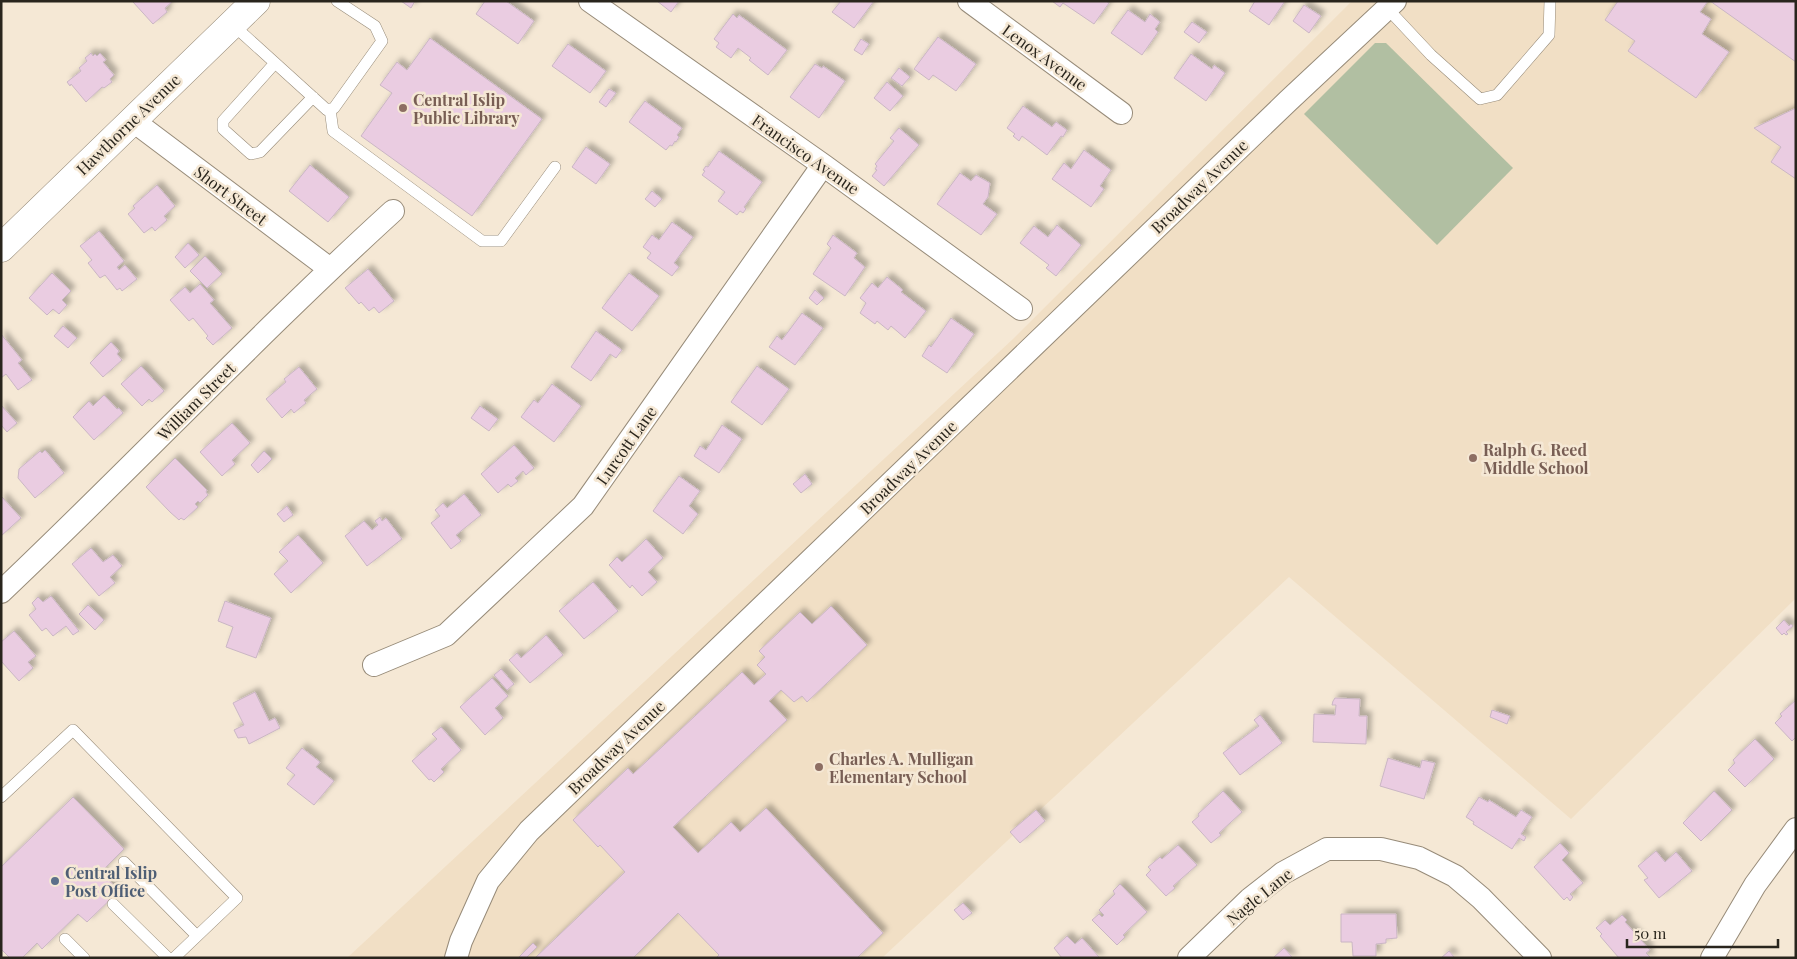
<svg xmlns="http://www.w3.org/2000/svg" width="1797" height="959" viewBox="0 0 1797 959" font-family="'Playfair Display',serif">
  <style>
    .built { fill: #f1dfc5 }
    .green { fill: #b1bfa2 }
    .building { fill: #eacce1; stroke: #cab6c4; filter: url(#shadow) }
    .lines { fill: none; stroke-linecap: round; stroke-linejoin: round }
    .service-casing { stroke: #978b79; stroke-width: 12 }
    .minor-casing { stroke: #978b79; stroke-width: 24 }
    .tertiary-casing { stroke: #978b79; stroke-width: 29 }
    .service { stroke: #fff; stroke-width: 11 }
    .minor { stroke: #fff; stroke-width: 22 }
    .tertiary { stroke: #fff; stroke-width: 28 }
    .education-dot { fill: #8d6e63; stroke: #f5e8d5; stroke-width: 2 }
    .service-dot { fill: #5c6f8a; stroke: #f5e8d5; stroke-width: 2 }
    .labels { text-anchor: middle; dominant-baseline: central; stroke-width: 5; stroke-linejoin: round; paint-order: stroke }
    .street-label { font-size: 16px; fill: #29251d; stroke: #f5e8d5 }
    .education-label { font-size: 16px; font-weight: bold; fill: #785e54; stroke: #f5e8d5; text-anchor: start }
    .service-label { font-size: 16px; font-weight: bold; fill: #4e5e75; stroke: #f5e8d5; text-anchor: start }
  </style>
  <defs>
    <filter id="shadow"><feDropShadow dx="4.5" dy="-4.5" stdDeviation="2.5" flood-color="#0004"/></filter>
  </defs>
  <rect width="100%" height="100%" fill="#f5e8d5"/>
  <path class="built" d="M1352 1H1796V598L1571 819 1289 577 882 958H347L1013 339Z"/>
  <path class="green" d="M1375 43H1386L1513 168 1437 245 1304 114Z"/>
  <path class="building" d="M135 1H173L165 8 167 12 153 24 133 2Z
    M401 1H415L411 8Z
    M485 1H506L534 21 518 44 476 14Z
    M657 1H679L671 12Z
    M841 1H874L854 28 832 12Z
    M1052 1H1106L1109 3 1094 24 1063 3 1060 7Z
    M1255 1H1285L1269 25 1249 11Z
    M1618 1H1708L1700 12 1711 19 1702 34 1729 52 1696 98 1628 51 1635 41 1605 20Z
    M1710 1H1796V62Z
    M1304 5 1321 16 1309 33 1293 21Z
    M1128 10 1145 22 1150 14 1160 22 1155 29 1158 32 1142 55 1111 33Z
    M733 14 737 18 739 15 787 50 768 75 749 60 751 58 738 48 731 58 716 47 719 43 714 39Z
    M1192 22 1207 32 1199 43 1184 32Z
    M938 37 976 64 956 91 933 75 929 80 914 69Z
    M430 38 542 119 472 216 361 136 392 93 380 85 397 62 407 70Z
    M861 39 869 44 862 55 854 50Z
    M568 44 606 71 590 93 552 66Z
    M91 53 93 56 95 54 97 56 100 53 106 60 103 62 114 75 110 79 112 82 104 88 102 87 86 102 71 84 70 86 67 82 81 71 79 68 87 61 85 58Z
    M1191 54 1212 69 1214 65 1225 73 1206 101 1174 78Z
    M815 64 822 68 823 66 845 81 819 118 790 97Z
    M899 68 910 77 902 86 891 78Z
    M887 82 903 96 890 111 874 98Z
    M609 89 616 93 606 107 599 102Z
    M645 101 682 128 677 135 679 137 676 142 675 141 672 146 670 145 666 150 629 122Z
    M1023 106 1052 127 1056 122 1067 130 1063 137 1061 136 1047 155 1022 136 1019 141 1013 136 1015 134 1007 128Z
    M1796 108V179L1771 162 1781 147 1754 128Z
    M899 128 919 145 884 186 872 176 877 170 875 169 877 166 875 164 894 141 890 138Z
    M586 147 610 164 596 184 572 167Z
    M1084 150 1111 170 1100 186 1104 189 1091 207 1052 179 1064 163 1071 169Z
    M719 151 762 182 744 207 746 209 743 213 740 211 737 215 718 201 725 192 702 175 705 171 703 170 706 166 708 167Z
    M310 165 349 197 328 222 289 191Z
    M960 173 971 181 976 175 990 183 988 197 983 204 997 214 981 235 937 204Z
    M157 185 175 206 164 216 167 220 155 231 152 227 144 233 128 214 135 208 133 206Z
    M652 191 662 199 655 207 645 199Z
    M672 222 693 237 674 263 679 267 672 276 647 258 651 253 643 247 652 235 659 240Z
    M1057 225 1081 245 1056 276 1046 268 1049 265 1020 243 1034 226 1048 237Z
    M99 231 124 261 117 267 119 270 125 265 137 279 122 291 120 288 117 290 105 275 100 278 88 263 92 260 80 246Z
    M833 235 857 253 854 258 865 267 845 296 813 274 831 248 827 244Z
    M188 243 199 255 185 268 175 257Z
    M205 256 222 274 207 288 190 271Z
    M368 269 394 301 379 313 374 307 369 311 361 302 359 304 345 288Z
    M52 273 71 291 62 300 67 305 59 314 53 309 47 315 29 298Z
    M629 273 659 296 632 331 602 308Z
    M887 277 903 290 901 292 926 311 905 338 891 326 888 330 877 321 875 324 860 313 866 303 860 298 872 283 878 288Z
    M200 284 214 300 210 303 232 328 213 345 206 338 208 336 193 318 189 321 170 300 185 287 190 293Z
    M815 290 824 298 817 305 809 298Z
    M802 313 823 328 795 365 769 347 777 336 782 340Z
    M951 318 974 334 947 373 922 356 929 345 931 347Z
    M63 326 77 338 68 348 54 336Z
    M596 331 622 350 616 358 610 354 591 381 571 367Z
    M1 334 22 360 18 363 32 380 18 390 6 374 1 378Z
    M111 342 119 351 117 354 122 360 103 377 90 363Z
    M141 366 164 391 152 402 149 399 142 406 121 384Z
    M757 366 789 389 762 425 731 402Z
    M299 367 317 389 304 400 306 403 294 413 291 409 282 418 266 399 286 382 284 379Z
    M552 384 581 406 554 442 521 417 534 400 538 403Z
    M104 395 117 409 119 408 123 413 94 440 73 417 89 401 93 406Z
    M1 405 17 423 7 432 1 425Z
    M480 406 498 419 489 431 471 418Z
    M232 423 250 443 232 460 235 464 222 476 200 452Z
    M722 425 742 439 719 473 694 456 700 446 706 450Z
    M514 445 534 468 526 475 523 471 515 478 518 481 511 487 508 484 498 493 481 474Z
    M45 450 64 473 35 498 18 478 19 469 40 451 42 453Z
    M264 451 272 459 258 473 251 465Z
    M175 458 207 490 206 492 208 495 200 503 198 501 195 504 198 507 184 520 181 518 179 520 170 512 146 487Z
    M805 474 812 484 801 493 793 484Z
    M679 476 700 491 689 506 698 514 683 534 653 511Z
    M464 494 481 515 456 535 461 541 451 549 431 523 440 516 435 510 443 503 447 508Z
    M2 497 21 518 1 536V499Z
    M287 506 293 515 284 522 277 514Z
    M380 517 382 521 386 518 402 539 367 566 345 536 364 521 372 530 378 525 375 521Z
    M298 535 323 563 291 593 274 574 288 561 279 552Z
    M646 539 663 558 648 572 657 582 642 596 632 585 630 588 609 565 617 557 622 562Z
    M91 548 103 562 113 555 122 566 110 577 115 583 99 596 72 564Z
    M593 582 618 611 584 639 559 611Z
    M51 596 79 631 73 635 66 626 53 636 46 628 42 631 29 615 36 609 32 603 38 597 43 602Z
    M225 601 271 618 256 658 226 647 233 627 218 621Z
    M88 605 104 620 95 630 79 614Z
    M831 606 867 645 807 702 802 696 794 702 781 690 769 701 787 720 673 827 698 853 731 822 740 832 766 808 883 933 857 958H716L719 955 678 913 633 958H535L625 872 600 845 598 847 573 820 628 768 633 774 742 672 754 685 766 674 757 665 765 657 759 651 800 612 812 624Z
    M1784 620 1789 626 1791 624 1793 626 1786 632 1788 634 1786 635 1784 633 1782 635 1776 628Z
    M14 631 36 656 28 662 33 668 19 681 1 661V642Z
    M546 635 563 655 530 683 509 660 517 653 521 658Z
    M501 669 514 684 507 690 494 675Z
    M492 678 508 696 495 708 503 718 485 735 460 707Z
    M255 692 269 721 275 718 280 728 249 744 246 737 238 738 234 730 244 725 233 703Z
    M1335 698 1360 699 1359 716H1367L1366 744 1313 742 1314 714 1335 715 1336 705H1332L1333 701Z
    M1796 700V737L1792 741 1775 723 1782 716 1780 714Z
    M1492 710 1510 716 1507 724 1490 717Z
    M1260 715 1282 743 1240 775 1223 753 1259 726 1254 720Z
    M441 727 461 750 441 769 444 772 434 782 431 779 429 780 412 761 437 739 432 734Z
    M1755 739 1774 759 1745 787 1728 770 1735 763 1733 760Z
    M302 748 320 762 316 767 334 781 314 805 287 784 295 775 286 768Z
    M1388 758 1420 768 1422 760 1435 763 1424 799 1380 786Z
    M1223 791 1242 812 1219 833 1221 835 1211 843 1192 822 1199 816 1198 814Z
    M1714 791 1732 810 1701 841 1683 823Z
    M73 797 124 849 101 872 119 891 87 922 78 914 42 949 37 943 22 958H10L1 949V867Z
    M1479 797 1488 802 1489 800 1516 817 1521 810 1532 817 1521 834 1526 837 1524 841 1519 838 1512 849 1473 824 1474 822 1466 817Z
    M1036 810 1045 821 1020 843 1010 832Z
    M1560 843 1569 853 1562 860 1583 883 1570 894 1573 897 1570 901 1567 897 1564 900 1534 867Z
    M1178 845 1197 865 1173 886 1175 888 1166 896 1146 875 1151 870 1148 867 1160 857 1162 859Z
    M1656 851 1665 862 1676 852 1692 871 1659 898 1644 880 1648 878 1638 866Z
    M1120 884 1147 912 1123 935 1125 937 1117 945 1092 920 1099 914 1102 917 1104 915 1099 910 1115 894 1113 891Z
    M963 903 972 913 963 920 954 910Z
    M1341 914H1396L1397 938 1386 939V943L1376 944V956H1353L1352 942H1341Z
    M1622 915 1627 920 1625 922 1650 950 1646 953 1651 958H1619L1600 936 1602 934 1596 928 1605 920 1610 925Z
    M1067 936 1075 944 1082 938 1100 958H1062L1054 948Z
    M533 943 537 947 526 958H518Z
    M1284 948 1293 958H1273Z
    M1449 951 1455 958H1441Z"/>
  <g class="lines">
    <defs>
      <path id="service" d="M1387 8 1431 55 1480 99 1497 95 1549 35 1550 1
        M232 24 327 110 334 108 382 41 375 26 337 1
        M275 63 223 121V129L251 154 260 152 313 97
        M330 109 333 131 482 241H501L555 167
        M1 797 73 730 237 898 174 958
        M124 862 197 936
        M113 904 168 958
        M65 939 84 958"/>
      <path id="minor" d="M590 1 823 165 1021 309
        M969 1 1121 113
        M132 120 330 269
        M1 592C133 467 258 334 393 211
        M374 665 446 635 583 506 823 165
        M456 958 461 941 488 881 529 831 1288 101 1395 1
        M1189 958 1250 899 1283 873 1327 849H1381L1419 858 1455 876 1481 898 1540 958
        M1712 958 1755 885 1796 829"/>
      <path id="tertiary" d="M1 248 256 1"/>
    </defs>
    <use href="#service" class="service-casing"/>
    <use href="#minor" class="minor-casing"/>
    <use href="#tertiary" class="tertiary-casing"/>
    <use href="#service" class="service"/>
    <use href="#minor" class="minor"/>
    <use href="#tertiary" class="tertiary"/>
  </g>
  <g class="education-dot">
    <circle cx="403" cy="108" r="5"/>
    <circle cx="1473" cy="458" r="5"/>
    <circle cx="819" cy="767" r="5"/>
  </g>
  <circle class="service-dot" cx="55" cy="881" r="5"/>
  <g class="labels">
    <g class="street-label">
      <text transform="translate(1045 57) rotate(36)">Lenox Avenue</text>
      <text transform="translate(128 124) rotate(-44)">Hawthorne Avenue</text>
      <text transform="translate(806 154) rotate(35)">Francisco Avenue</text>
      <text transform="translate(1199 186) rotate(-44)">Broadway Avenue</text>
      <text transform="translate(231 195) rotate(37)">Short Street</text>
      <text transform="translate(196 401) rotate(-45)">William Street</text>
      <text transform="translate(626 445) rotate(-55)">Lurcott Lane</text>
      <text transform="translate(908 467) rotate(-44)">Broadway Avenue</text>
      <text transform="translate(616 747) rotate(-44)">Broadway Avenue</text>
      <text transform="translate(1259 896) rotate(-39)">Nagle Lane</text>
    </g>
    <g class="education-label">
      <text x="413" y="99">Central Islip<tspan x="413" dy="18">Public Library</tspan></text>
      <text x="1483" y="449">Ralph G. Reed<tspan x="1483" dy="18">Middle School</tspan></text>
      <text x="829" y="758">Charles A. Mulligan<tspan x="829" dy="18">Elementary School</tspan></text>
    </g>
    <g class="service-label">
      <text x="65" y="872">Central Islip<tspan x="65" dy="18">Post Office</tspan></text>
    </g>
  </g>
  <rect width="1797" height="959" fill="none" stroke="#29251d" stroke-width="5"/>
  <path d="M1627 939v8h151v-8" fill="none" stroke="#29251d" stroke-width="2.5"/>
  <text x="1634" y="939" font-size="15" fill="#29251d" stroke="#f5e8d5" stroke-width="4" paint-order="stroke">50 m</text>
</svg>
